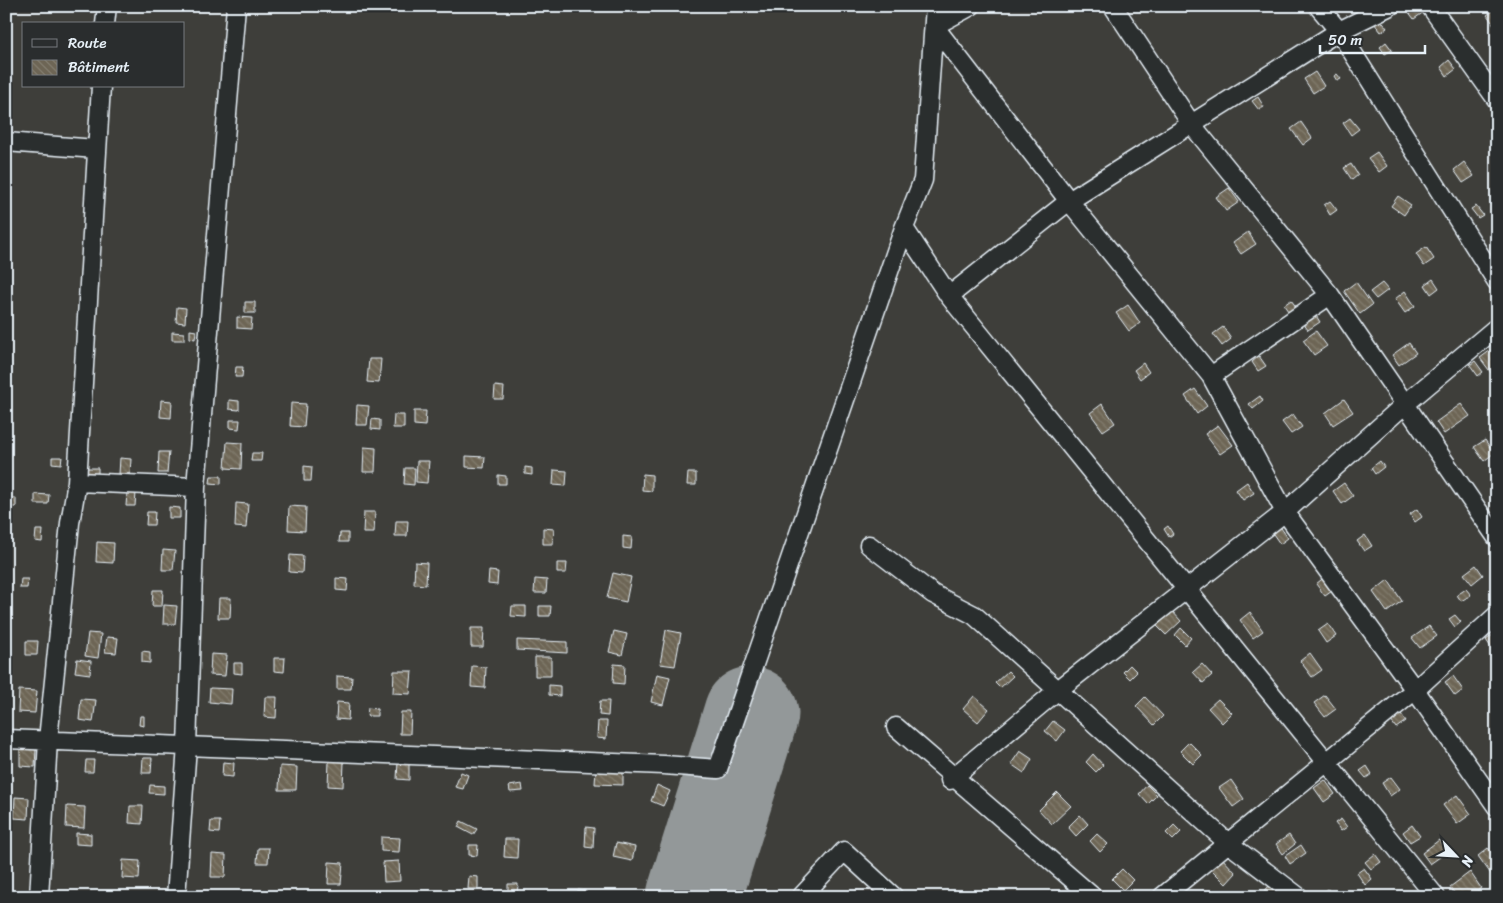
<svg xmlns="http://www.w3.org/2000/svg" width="1503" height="903" viewBox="0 0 1503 903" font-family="Sriracha,sans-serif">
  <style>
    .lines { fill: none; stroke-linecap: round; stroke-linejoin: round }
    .runway { stroke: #939899; stroke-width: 95 }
    .building { fill: url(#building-back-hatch); stroke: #e8f1f8 }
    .minor-casing { stroke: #e8f1f8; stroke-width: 21 }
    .minor { stroke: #2a2d2e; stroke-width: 18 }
  </style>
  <defs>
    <pattern id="building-back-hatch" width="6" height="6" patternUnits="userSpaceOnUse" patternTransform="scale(1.25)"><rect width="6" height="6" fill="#6d6555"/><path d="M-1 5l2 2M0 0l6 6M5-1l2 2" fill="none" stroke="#827c6e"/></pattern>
  </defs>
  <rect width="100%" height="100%" fill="#3e3e3a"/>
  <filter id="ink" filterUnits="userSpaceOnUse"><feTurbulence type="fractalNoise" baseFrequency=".02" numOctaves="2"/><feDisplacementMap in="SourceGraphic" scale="10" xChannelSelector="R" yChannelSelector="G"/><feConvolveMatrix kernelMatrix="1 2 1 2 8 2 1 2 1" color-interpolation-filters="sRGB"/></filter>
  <g filter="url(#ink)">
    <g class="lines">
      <path class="runway" d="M694 897 751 714"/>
    </g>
    <path class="building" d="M1407 6H1426L1428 9 1414 19 1405 7Z
      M1497 8V29L1487 15Z
      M1380 19 1387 28 1381 32 1374 23Z
      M1386 42 1392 50 1385 54 1380 47Z
      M1449 60 1456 69 1447 76 1441 67Z
      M1315 72 1324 86 1313 93 1304 79Z
      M1337 74 1341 79 1337 81 1334 76Z
      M1258 97 1264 107 1259 110 1252 101Z
      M1350 118 1359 129 1351 135 1343 123Z
      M1301 122 1312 138 1303 145 1291 129Z
      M1377 152 1387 166 1379 172 1368 158Z
      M1464 162 1474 176 1463 183 1454 170Z
      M1351 164 1358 175 1352 180 1344 168Z
      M1229 188 1239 202 1226 211 1216 197Z
      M1398 196 1411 205 1404 215 1391 206Z
      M1330 201 1337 210 1330 215 1324 205Z
      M1476 206 1483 215 1478 218 1471 209Z
      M1248 232 1256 244 1241 254 1233 243Z
      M1426 247 1434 259 1424 266 1416 254Z
      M1433 279 1439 288 1431 294 1425 285Z
      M1356 282 1372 305 1360 314 1344 291Z
      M1382 283 1388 290 1376 299 1370 292Z
      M1405 291 1415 306 1405 313 1395 299Z
      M1291 300 1297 308 1290 314 1284 305Z
      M245 302H255V313H245Z
      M1128 305 1140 323 1129 331 1116 313Z
      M177 307 186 308 185 323 176 322Z
      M1315 314 1320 322 1308 330 1303 323Z
      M237 317 252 318 251 329 237 328Z
      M1223 327 1231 339 1222 346 1213 334Z
      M190 330 196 331 195 339 190 338Z
      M1316 331 1327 346 1314 355 1303 340Z
      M172 332 184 333V340H172Z
      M1409 343 1416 353 1399 365 1392 355Z
      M1491 350 1497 357V377L1495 378 1480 358Z
      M1259 356 1266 366 1258 371 1252 362Z
      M369 359H381L379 383 367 382Z
      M1475 361 1483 372 1478 376 1470 365Z
      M1143 363 1149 372 1140 379 1134 370Z
      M236 367H243L242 377H235Z
      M495 386 504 387 503 399H494Z
      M1195 389 1207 406 1197 414 1185 396Z
      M1260 396 1263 401 1253 409 1249 404Z
      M1344 399 1353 412 1333 425 1325 413Z
      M161 400 172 401 171 418 160 417Z
      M229 400 239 401V410L229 409Z
      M291 403 306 404 304 427 290 426Z
      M1102 404 1115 423 1103 431 1090 413Z
      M1461 404 1470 416 1444 434 1436 422Z
      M357 405 369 406 367 425H356Z
      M414 411H426L425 426 414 425Z
      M1293 414 1302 427 1291 434 1282 422Z
      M394 415H404V428H393Z
      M372 419 380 420V430L371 429Z
      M230 420H240L239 429 230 428Z
      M1218 425 1233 445 1220 454 1205 434Z
      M1485 440 1494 453 1484 461 1474 447Z
      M227 442 242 443 241 469 225 468Z
      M364 447 376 448 375 472H363Z
      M159 452H169L167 473H158Z
      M252 453H262L261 461H251Z
      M466 456 485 457 484 468 466 467Z
      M52 457H62L61 464 52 463Z
      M120 458 131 459 130 474H119Z
      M417 461H429L427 483 416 482Z
      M1380 461 1384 467 1375 474 1371 468Z
      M304 466 312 467 311 481H304Z
      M525 467 532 468V475L525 474Z
      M84 468H98V476L83 475Z
      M405 468H415L414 485 404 484Z
      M554 470 567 471 566 486 553 485Z
      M688 473H696V485H687Z
      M643 474 652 475V491L642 490Z
      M498 475 506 476V484H498Z
      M211 476H221V484L210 483Z
      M1247 482 1254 493 1243 500 1236 490Z
      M1344 483 1353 496 1342 504 1333 491Z
      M127 493H136L135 506H126Z
      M35 494 49 495 48 504H35Z
      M11 498H16V507H11Z
      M236 503 248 504 246 528 235 527Z
      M289 506 306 507 305 531 288 530Z
      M169 507 180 508V518H169Z
      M1417 509 1422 517 1415 522 1410 514Z
      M147 512H155L154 525H146Z
      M364 512H375L374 533H363Z
      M396 521H408L407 536H395Z
      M1279 525 1288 538 1280 544 1271 531Z
      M1168 526 1173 534 1169 537 1164 529Z
      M543 528 554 529 553 544H543Z
      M36 530H43L42 542 35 541Z
      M340 533H348V542H339Z
      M1365 535 1372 546 1364 551 1357 541Z
      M623 536 632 537 631 549 623 548Z
      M97 542 114 543 113 563 96 562Z
      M163 550 175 551 173 570H162Z
      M290 555 303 556 302 573 289 572Z
      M415 562 427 563 426 585 414 584Z
      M557 563H567L566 573H557Z
      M1476 565 1483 575 1472 584 1464 574Z
      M489 571 498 572 497 585 488 584Z
      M613 573 631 577 626 602 607 598Z
      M1326 576 1335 589 1325 596 1316 584Z
      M336 578 348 579 347 591 336 590Z
      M21 579H28L27 588H20Z
      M535 579 547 580 546 593H534Z
      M1388 580 1402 601 1387 612 1373 592Z
      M1466 589 1471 595 1461 601 1457 595Z
      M153 590H163L162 606H152Z
      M219 598H231L230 618H218Z
      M164 605 177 606 175 624H163Z
      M512 606H526V617L511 616Z
      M539 606H551L550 616H539Z
      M1172 611 1181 621 1166 635 1157 626Z
      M1250 612 1263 631 1253 638 1240 620Z
      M1455 615 1461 622 1455 627 1449 619Z
      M1328 624 1336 636 1326 643 1318 631Z
      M1429 626 1437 636 1420 648 1412 638Z
      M471 628H484L483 647H471Z
      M1181 628 1191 638 1185 645 1175 635Z
      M666 630 681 633 675 666 660 664Z
      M614 631 627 634 622 655 609 652Z
      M1497 632V652L1495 653 1486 640Z
      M88 633 101 634 98 658 85 656Z
      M107 637 118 638 116 653 105 652Z
      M517 640 567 642V653L517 650Z
      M26 641H38L37 655H26Z
      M142 651 150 652V663L142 662Z
      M1310 653 1322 670 1312 677 1300 661Z
      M211 654 227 655 225 676 210 675Z
      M535 657H551V676H535Z
      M274 658H285L284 672 274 671Z
      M77 659 91 661 90 674 75 672Z
      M234 663H242V674L234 673Z
      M614 664 625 665 624 684 613 683Z
      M1202 664 1212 675 1203 683 1193 672Z
      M1130 665 1137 672 1130 679 1123 672Z
      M472 666 486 667 485 688 471 687Z
      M394 671H412L410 694 393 693Z
      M1008 671 1013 676 1000 688 995 683Z
      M657 674 670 677 663 705 651 702Z
      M337 676 352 677 351 689H337Z
      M1453 676 1463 690 1455 696 1445 682Z
      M549 685 560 686V696L549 695Z
      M210 688 232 689 231 704 209 702Z
      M19 690 37 691 35 713 18 712Z
      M1325 695 1336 709 1325 717 1314 703Z
      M974 696 989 709 978 722 963 709Z
      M265 697H277L276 718 264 717Z
      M1145 697 1163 716 1154 725 1136 706Z
      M81 699 96 700 93 722 79 720Z
      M1218 699 1232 713 1222 723 1208 708Z
      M600 701H609L608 716 599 715Z
      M337 702 349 703 348 720 336 719Z
      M368 708 377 709V716H367Z
      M401 712H411L410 734H400Z
      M1401 714 1406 721 1396 728 1391 721Z
      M140 716H144V726L139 725Z
      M598 721H607L606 739 597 738Z
      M1053 721 1065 730 1057 741 1045 731Z
      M1189 742 1202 755 1193 764 1180 751Z
      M20 748 36 749 35 767 20 766Z
      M1020 751 1032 759 1024 773 1011 764Z
      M1093 754 1103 765 1096 772 1086 762Z
      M143 758H152L151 773H142Z
      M86 760H94L93 772H85Z
      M329 761 344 762 343 787 328 786Z
      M398 761 409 762V780L397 779Z
      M223 762 234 763 233 777 222 776Z
      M280 766 297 767 296 790H279Z
      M1367 766 1372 774 1366 778 1360 771Z
      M596 769 623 771V785L595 784Z
      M461 772 468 775 463 789 455 787Z
      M1391 777 1400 789 1390 796 1382 783Z
      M1231 780 1244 799 1233 807 1219 788Z
      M1325 780 1335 794 1324 802 1314 788Z
      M522 784 523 791 510 792 509 786Z
      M150 785 164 786V794L149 793Z
      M657 785 670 791 663 806 651 801Z
      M1147 785 1157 795 1148 804 1139 794Z
      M1057 792 1071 806 1052 824 1039 810Z
      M6 795H10L9 814H6Z
      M1457 795 1471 814 1457 824 1443 805Z
      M15 797 29 798 28 819 14 818Z
      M67 806 85 807 84 828 66 827Z
      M130 806H143L142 824 129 823Z
      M1080 815 1088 824 1076 836 1068 827Z
      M1341 819 1347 827 1341 831 1335 823Z
      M211 821H220L219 833 210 832Z
      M461 821 477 829 473 835 458 827Z
      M1174 825 1181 832 1173 840 1166 833Z
      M1412 825 1420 836 1410 842 1403 832Z
      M586 827 594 828 593 848 585 847Z
      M76 833 91 834V845L76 844Z
      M1097 834 1108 844 1100 852 1090 841Z
      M1289 835 1295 844 1283 854 1276 844Z
      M381 837 400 838 399 852 381 851Z
      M505 839H518L517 858 504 857Z
      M1439 840 1447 852 1430 864 1422 853Z
      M616 843 635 847 632 861 613 857Z
      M469 845H478L477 856 469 855Z
      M1301 845 1306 853 1290 864 1285 856Z
      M258 848H269L268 863H257Z
      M1488 848 1497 858 1496 881 1478 856Z
      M6 852 11 853 10 864H6Z
      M212 854 226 855 225 877H211Z
      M1375 854 1381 862 1371 869 1365 862Z
      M1220 856 1236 873 1226 884 1209 867Z
      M123 860 140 861 139 879 122 878Z
      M399 861 400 881 384 882 383 862Z
      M329 862 343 863 341 884H328Z
      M1364 868 1372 879 1365 885 1357 873Z
      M1122 869 1133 880 1123 890 1112 879Z
      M1470 872 1481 888 1470 897H1457L1450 887Z
      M469 876 478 877V889H468Z
      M508 884H518L517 897H508Z
      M1270 885 1281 897H1259Z
      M1328 889 1333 896 1323 897 1321 894Z
      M578 890 586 891V897H577Z
      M1354 890 1359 897H1345Z
      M398 892H408V897H398Z
      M485 892 494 893 493 897H484Z"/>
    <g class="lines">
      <defs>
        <path id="minor" d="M971 6 934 26 1069 201 1211 376 1285 512 1415 690 1497 807
          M1113 6 1192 125 1330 295 1497 538
          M1318 6 1339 31 1497 282
          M1430 6 1497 100
          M105 24 107 6
          M6 142 96 149
          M904 228 949 296 1069 201 1339 31 1390 6
          M949 296 1436 897
          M1211 376 1330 295
          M77 482 196 487
          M869 545 933 594 974 615 1228 843 1299 897
          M896 727 1093 897
          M6 739 664 765 718 769 904 228 923 180 935 6
          M950 780 1058 690 1285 512 1404 405 1497 327
          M39 897 48 740 70 523 77 482 101 86
          M176 897 187 746 196 487 236 6
          M801 897 844 851 894 897
          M1162 897 1415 690 1497 615"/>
      </defs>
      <use href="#minor" class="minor-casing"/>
      <use href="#minor" class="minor"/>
    </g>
  </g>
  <rect width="1503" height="903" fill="none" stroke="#2a2d2e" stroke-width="25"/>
  <rect x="12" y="12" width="1478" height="878" fill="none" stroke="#e8f1f8" stroke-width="2" filter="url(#ink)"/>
  <rect x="22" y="22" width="162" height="65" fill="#2a2d2e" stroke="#767b7f"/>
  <rect x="32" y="39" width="25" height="8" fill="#2a2d2e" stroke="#767b7f"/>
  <text x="68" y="48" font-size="15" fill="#e8f1f8">Route</text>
  <rect x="32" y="60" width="25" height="15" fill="url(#building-back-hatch)" stroke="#767b7f"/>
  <text x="68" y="72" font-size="15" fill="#e8f1f8">Bâtiment</text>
  <g transform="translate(1456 856) rotate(115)" stroke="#2a2d2e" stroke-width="4" paint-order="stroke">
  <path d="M0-4L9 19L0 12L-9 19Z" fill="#e8f1f8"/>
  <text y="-8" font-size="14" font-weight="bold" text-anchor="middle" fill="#e8f1f8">N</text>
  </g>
  <path d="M1320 45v8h105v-8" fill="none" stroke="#e8f1f8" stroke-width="2.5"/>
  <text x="1328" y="45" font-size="15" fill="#e8f1f8" stroke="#2a2d2e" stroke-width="4" paint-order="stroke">50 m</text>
</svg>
